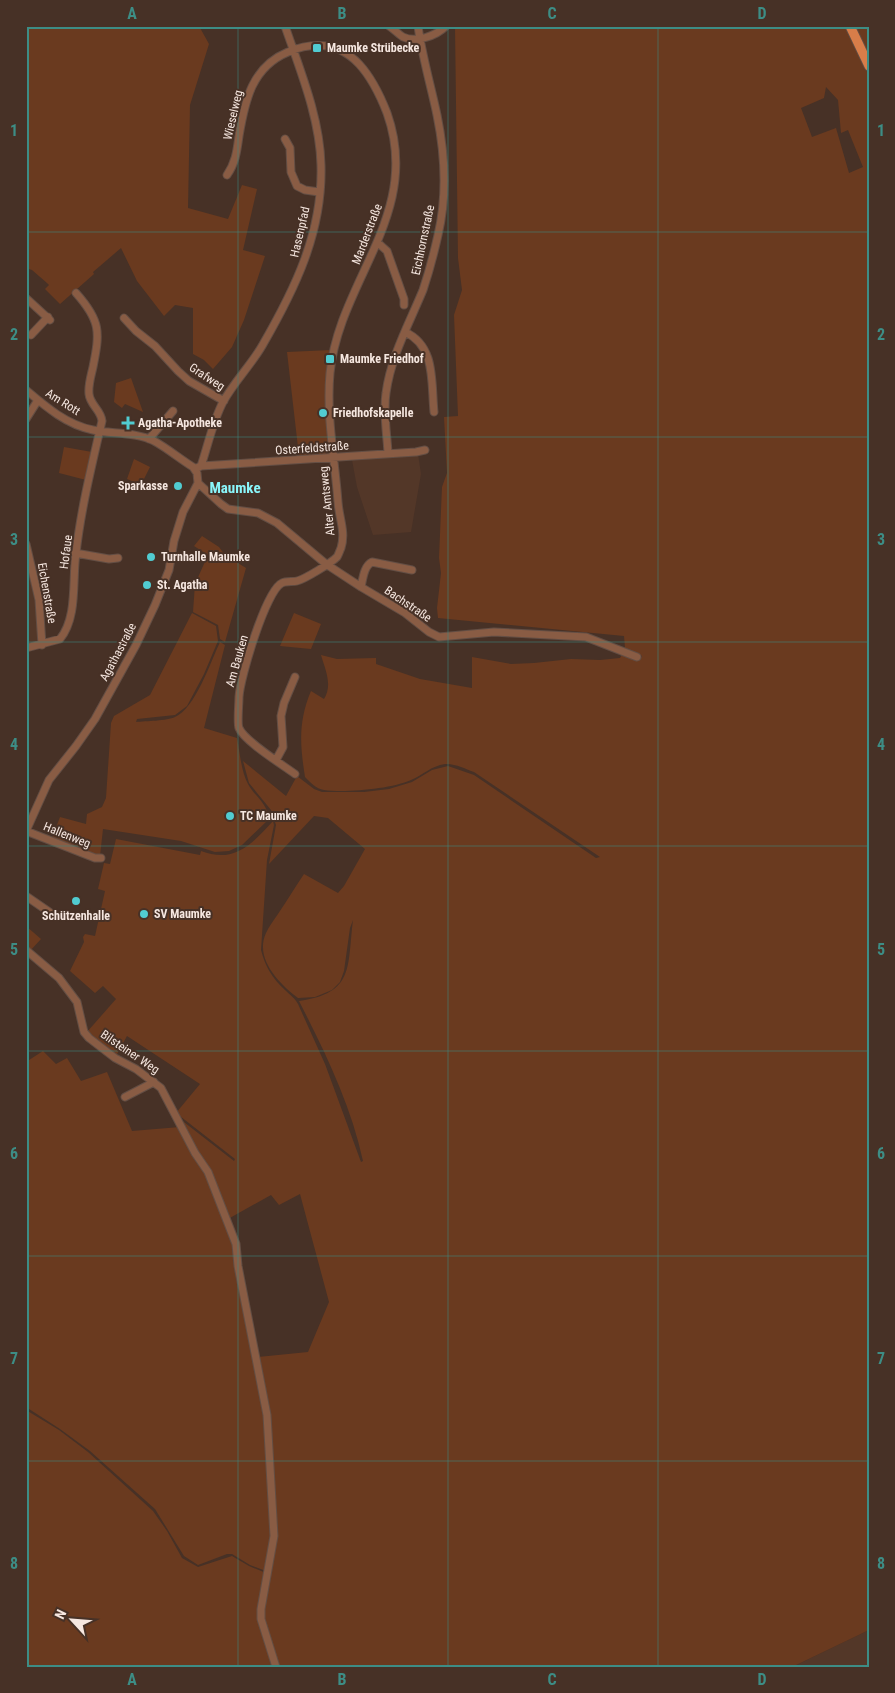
<svg xmlns="http://www.w3.org/2000/svg" width="895" height="1693" viewBox="0 0 895 1693" font-family="'Roboto Condensed',sans-serif">
  <style>
    .built { fill: #533728 }
    .green { fill: #6a3a1f; fill-rule: evenodd }
    .lines { fill: none; stroke-linecap: round; stroke-linejoin: round }
    .minor-casing { stroke: #634e44; stroke-width: 9 }
    .major-casing { stroke: #634e44; stroke-width: 11 }
    .minor { stroke: #895c44; stroke-width: 7 }
    .major { stroke: #d87d49; stroke-width: 9 }
    .grid { fill: none; stroke: #3d8d85; stroke-width: 1; stroke-opacity: 0.55 }
    .poi-dot { fill: #51ccd1; stroke: #473126; stroke-width: 2 }
    .labels { text-anchor: middle; dominant-baseline: central; stroke-width: 4; stroke-linejoin: round; paint-order: stroke }
    .poi-label { font-size: 12px; font-weight: bold; fill: #f6e7e0; stroke: #473126; text-anchor: start }
    .street-label { font-size: 12px; fill: #f6e7e0; stroke: #473126 }
    .quarter-label { font-size: 15px; font-weight: bold; fill: #8af6fa; stroke: #473126 }
    .neatline { fill: none; stroke: #3d8d85; stroke-width: 2 }
    .grid-label { font-size: 16px; text-anchor: middle; font-weight: bold; fill: #3d8d85 }
  </style>
  <rect width="100%" height="100%" fill="#473126"/>
  <path class="built" d="M418 454 421 474 411 532 373 535 357 487 352 460Z
    M26 561 35 602 38 636 37 642 26 645Z
    M869 1630V1667H792Z"/>
  <path class="green" d="M26 26H199L209 44 190 105 188 208 228 219 242 185 257 189 243 250 265 256 244 320 232 347 213 369 204 360 193 354V308L175 305 164 316 137 281 121 248 93 272 94 274 60 304 45 289 49 285 47 283 32 270 26 268Z
    M455 26H869V1630L792 1667H277L262 1618 276 1528 258 1357 308 1352 329 1302 300 1194 279 1205 271 1195 228 1219 180 1119 234 1161 235 1159 176 1113 200 1084 127 1036 116 1056 87 1032 116 999 103 986 95 993 70 971 84 942 83 937 85 934 95 936 105 891 98 889 104 863 110 864 116 839 200 855 201 851C234 864 252 844 273 821L274 825 267 860 261 950C265 966 272 978 285 990 290 995 295 998 298 1004L325 1064 361 1162 363 1161C351 1105 325 1052 299 1001 355 993 347 967 353 920L350 928 344 971 340 982 332 990 315 997 298 998C280 984 254 959 266 933 269 926 274 920 278 914 287 901 295 887 304 874L338 893 344 886 365 849 328 818 314 816 269 864 276 825 271 810 249 783 243 761 286 796 297 776 314 789 322 792H364L389 789 412 782 432 770 448 766 474 775 596 858 600 857 474 772C466 769 454 763 445 764 431 766 423 775 411 780 391 789 345 793 324 790 316 789 310 782 305 777 300 745 298 722 311 691L324 699C333 685 325 669 321 655L337 659 376 658V664L420 679 472 688V657L511 664 534 663 571 659 600 660 620 658 623 653 640 660 642 656 625 648 624 636 438 618 437 608 441 573 439 558 442 487 447 473 444 417 458 416 454 315 462 290 458 258ZM826 87 838 100 841 133 848 130 863 167 849 173 836 128 812 137 801 108 824 98Z
    M331 350V454L299 456 287 352Z
    M131 378 143 412 125 404 122 408 114 402 116 383Z
    M64 447 92 452 86 480 59 473Z
    M134 459 150 467 141 485 127 479Z
    M202 536 219 547 225 555 246 568 225 642 220 639 218 625 193 612 195 584 208 555 194 546Z
    M192 613 216 626 218 641 204 674 187 706 175 715 137 719 136 722C146 721 167 721 175 717 195 709 211 661 220 642L225 645 204 728 237 738C240 753 241 771 248 784 255 797 269 804 268 820L242 845 229 851 215 852 181 841 103 829 100 856H98L52 838 60 817 86 824 87 814 102 807 106 798 111 723 114 716 150 695Z
    M294 613 321 624 311 649 280 646Z
    M26 926 41 939 30 951 26 947Z
    M43 1051 56 1064 67 1058 81 1081 107 1072 132 1131 180 1127 207 1171 236 1246 265 1405 274 1528 266 1571 250 1565 232 1554H227L198 1565 184 1556 155 1509 90 1451 60 1429 26 1407V1062Z
    M26 1410 59 1430 88 1452 153 1511 167 1531 182 1558 198 1567 232 1556 249 1566 266 1573 260 1618 275 1667H26Z"/>
  <g class="lines">
    <defs>
      <path id="minor" d="M389 26C394 29 398 34 403 37 416 43 436 36 446 26
        M285 139 290 148 291 172 297 186 305 190 319 192
        M227 175C236 162 237 150 239 136 245 100 252 67 288 52 314 41 339 43 359 64 371 77 380 95 387 113 423 214 339 280 330 373 326 416 335 460 338 502 339 518 346 532 341 548 340 550 338 556 337 557 331 563 305 579 297 581 293 582 286 581 282 583 266 590 240 678 239 697 239 704 237 723 239 728 244 741 283 765 295 774
        M377 242 387 251 404 299V305
        M26 298 50 320
        M124 318 136 331 155 346 178 371 189 381 224 401
        M405 332C436 346 431 382 434 412
        M31 335 48 317
        M26 390C46 407 67 425 93 430 112 434 135 432 154 441 167 448 180 459 193 467L197 473 198 483 183 512 174 541 169 570 155 605 136 645 95 719 76 746 49 780 26 831
        M26 419 38 400
        M149 439 173 411
        M388 453C387 434 383 412 386 393 391 356 409 324 423 290 429 272 434 253 438 235 447 197 445 154 437 115 431 86 422 56 418 26
        M201 466 416 452 425 450
        M195 469 201 466C208 445 213 421 223 402 234 382 251 365 262 346 295 289 323 232 321 165 320 118 300 70 285 26
        M198 483 221 504 228 509 258 513 277 523 326 564 361 587 405 613 429 632 439 637 494 632 586 637 637 657
        M26 544 39 600 42 645
        M75 553 109 559 118 558
        M361 587C363 578 364 566 372 562L412 570
        M26 648 60 639C78 617 72 580 76 553 81 509 92 464 102 421 101 410 90 405 89 394 88 385 91 376 93 367 100 332 101 321 76 293
        M276 760 283 747 281 716 284 703 295 677
        M26 831 95 858H101
        M26 896 55 916
        M26 950 59 978 77 1002 84 1032 89 1038 115 1058 136 1069 161 1088 195 1153 208 1172 236 1244 238 1266 267 1415 274 1536 261 1609V1619L276 1667
        M125 1097 154 1082"/>
      <path id="major" d="M850 26 869 66"/>
    </defs>
    <use href="#minor" class="minor-casing"/>
    <use href="#major" class="major-casing"/>
    <use href="#minor" class="minor"/>
    <use href="#major" class="major"/>
  </g>
  <path class="grid" d="M238 26V1667M448 26V1667M658 26V1667M26 232H869M26 437H869M26 642H869M26 846H869M26 1051H869M26 1256H869M26 1461H869"/>
  <g class="poi-dot">
    <rect x="312" y="43" width="10" height="10" rx="2.5"/>
    <rect x="325" y="354" width="10" height="10" rx="2.5"/>
    <circle cx="323" cy="413" r="5"/>
    <path d="M125.5 415.5h5v5h5v5h-5v5h-5v-5h-5v-5h5z"/>
    <circle cx="178" cy="486" r="5"/>
    <circle cx="151" cy="557" r="5"/>
    <circle cx="147" cy="585" r="5"/>
    <circle cx="230" cy="816" r="5"/>
    <circle cx="76" cy="901" r="5"/>
    <circle cx="144" cy="914" r="5"/>
  </g>
  <g class="labels">
    <g class="poi-label">
      <text x="327" y="48">Maumke Strübecke</text>
      <text x="340" y="359">Maumke Friedhof</text>
      <text x="333" y="413">Friedhofskapelle</text>
      <text x="138" y="423">Agatha-Apotheke</text>
      <text x="168" y="486" text-anchor="end">Sparkasse</text>
      <text x="161" y="557">Turnhalle Maumke</text>
      <text x="157" y="585">St. Agatha</text>
      <text x="240" y="816">TC Maumke</text>
      <text x="154" y="914">SV Maumke</text>
      <text x="76" y="916" text-anchor="middle">Schützenhalle</text>
    </g>
    <g class="street-label">
      <text transform="translate(233 115) rotate(-77)">Wieselweg</text>
      <text transform="translate(300 232) rotate(-77)">Hasenpfad</text>
      <text transform="translate(367 234) rotate(-69)">Marderstraße</text>
      <text transform="translate(423 240) rotate(-78)">Eichhornstraße</text>
      <text transform="translate(207 377) rotate(33)">Grafweg</text>
      <text transform="translate(63 402) rotate(32)">Am Rott</text>
      <text transform="translate(312 448) rotate(-4)">Osterfeldstraße</text>
      <text transform="translate(327 501) rotate(-96)">Alter Amtsweg</text>
      <text transform="translate(66 552) rotate(-83)">Hofaue</text>
      <text transform="translate(47 593) rotate(80)">Eichenstraße</text>
      <text transform="translate(408 604) rotate(34)">Bachstraße</text>
      <text transform="translate(118 652) rotate(-62)">Agathastraße</text>
      <text transform="translate(237 661) rotate(-74)">Am Bauken</text>
      <text transform="translate(67 835) rotate(22)">Hallenweg</text>
      <text transform="translate(130 1052) rotate(34)">Bilsteiner Weg</text>
    </g>
    <g class="quarter-label">
      <text x="235" y="488">Maumke</text>
    </g>
  </g>
  <rect width="895" height="1693" fill="none" stroke="#473126" stroke-width="55"/>
  <g transform="translate(72 1620) rotate(296)" stroke="#473126" stroke-width="4" paint-order="stroke">
  <path d="M0-4L9 19L0 12L-9 19Z" fill="#f6e7e0"/>
  <text y="-8" font-size="14" font-weight="bold" text-anchor="middle" fill="#f6e7e0">N</text>
  </g>
  <rect x="28" y="28" width="840" height="1638" class="neatline"/>
  <g class="grid-label">
    <text x="132" y="19">A</text>
    <text x="342" y="19">B</text>
    <text x="552" y="19">C</text>
    <text x="762" y="19">D</text>
    <text x="14" y="136">1</text>
    <text x="881" y="136">1</text>
    <text x="14" y="340">2</text>
    <text x="881" y="340">2</text>
    <text x="14" y="545">3</text>
    <text x="881" y="545">3</text>
    <text x="14" y="750">4</text>
    <text x="881" y="750">4</text>
    <text x="14" y="955">5</text>
    <text x="881" y="955">5</text>
    <text x="14" y="1159">6</text>
    <text x="881" y="1159">6</text>
    <text x="14" y="1364">7</text>
    <text x="881" y="1364">7</text>
    <text x="14" y="1569">8</text>
    <text x="881" y="1569">8</text>
    <text x="132" y="1685">A</text>
    <text x="342" y="1685">B</text>
    <text x="552" y="1685">C</text>
    <text x="762" y="1685">D</text>
  </g>
</svg>
